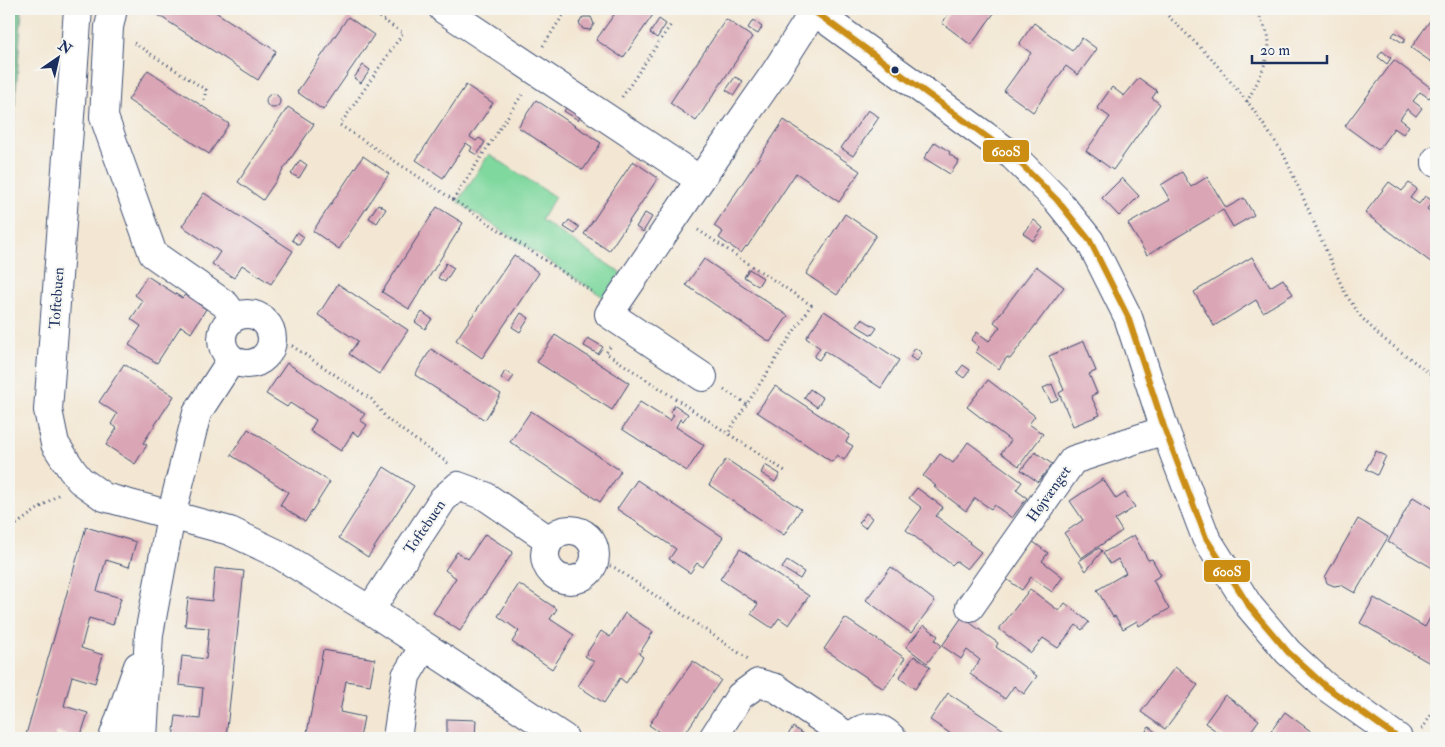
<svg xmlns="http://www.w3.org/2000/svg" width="1445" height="747" viewBox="0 0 1445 747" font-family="'IM FELL Double Pica',serif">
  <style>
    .green { fill: #7fd89e; stroke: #4d847e }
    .forest { fill: #67b885; stroke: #417472 }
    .building { fill: #daa5b5 }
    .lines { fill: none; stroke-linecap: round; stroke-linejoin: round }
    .minor-casing { stroke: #3b4b70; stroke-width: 30 }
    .path { stroke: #3b4b70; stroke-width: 3; stroke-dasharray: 1 4; stroke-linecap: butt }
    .minor { stroke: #fff; stroke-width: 28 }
    .bus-1-casing { stroke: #f6f6f2; stroke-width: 10 }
    .bus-1 { stroke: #cb8e13; stroke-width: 6 }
    .bus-dot { fill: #1b2f5e; stroke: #f6f6f2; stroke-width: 2 }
    .labels { text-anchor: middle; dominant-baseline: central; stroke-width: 4; stroke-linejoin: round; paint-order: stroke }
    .street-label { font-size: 15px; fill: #1b2f5e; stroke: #f6f6f2 }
    .line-badge { stroke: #f6f6f2; stroke-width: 2 }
    .badge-label { font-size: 14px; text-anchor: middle; font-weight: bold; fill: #fff }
  </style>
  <rect width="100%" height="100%" fill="#f6f6f2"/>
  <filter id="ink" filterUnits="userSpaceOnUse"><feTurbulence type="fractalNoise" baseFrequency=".02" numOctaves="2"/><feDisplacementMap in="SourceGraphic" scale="10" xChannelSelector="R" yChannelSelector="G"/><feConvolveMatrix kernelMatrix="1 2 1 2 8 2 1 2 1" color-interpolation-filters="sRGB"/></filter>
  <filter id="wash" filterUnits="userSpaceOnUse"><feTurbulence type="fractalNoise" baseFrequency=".0096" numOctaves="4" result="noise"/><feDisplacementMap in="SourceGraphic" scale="20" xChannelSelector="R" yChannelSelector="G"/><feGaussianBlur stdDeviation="1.12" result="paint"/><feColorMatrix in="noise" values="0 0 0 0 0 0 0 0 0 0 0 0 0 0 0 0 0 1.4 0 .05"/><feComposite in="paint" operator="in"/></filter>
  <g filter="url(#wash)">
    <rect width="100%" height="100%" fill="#f3e7d3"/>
    <path class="green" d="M489 154 555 197 541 220 621 273 605 298 458 202Z"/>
    <path class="forest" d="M9 9H22L9 188Z"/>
    <g id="blocks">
      <path class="building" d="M149 9H211L276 51 258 80Z
        M618 9H657L623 58 596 40Z
        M952 9H997L971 45 942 23Z
        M1436 12V65L1411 48Z
        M348 17 374 35 323 110 297 92Z
        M583 17H591L594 24 590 30 583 29 579 23Z
        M659 19 666 24 657 38 650 33Z
        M726 19 752 37 696 121 670 103Z
        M753 20 762 27 758 34 748 28Z
        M1034 23 1072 51 1082 38 1097 49 1078 75 1066 66 1033 112 1004 91 1031 53 1019 44Z
        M1395 32 1406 39 1403 43 1392 36Z
        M1382 51 1391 58 1387 64 1378 57Z
        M1394 60 1435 91 1429 98 1420 92 1413 101 1422 108 1416 116 1407 109 1400 119 1409 126 1403 134 1394 128 1378 150 1345 126Z
        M363 65 370 70 361 83 354 78Z
        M148 70 229 124 209 154 128 100Z
        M735 77 743 81 734 95 726 90Z
        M1139 78 1157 91 1152 98 1160 104 1113 170 1086 151 1110 117 1097 108 1112 87 1124 96Z
        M466 85 493 103 470 137 476 141 479 138 485 142 477 155 470 151 472 147 466 143 443 178 416 160Z
        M266 101a7 7 0 1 1 14 0a7 7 0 1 1-14 0Z
        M536 100 601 143 583 170 518 127Z
        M569 104 583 113 578 120 564 111Z
        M288 107 314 124 263 200 238 182Z
        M868 110 879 117 853 156 841 148Z
        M784 120 860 171 839 202 796 173 747 247 746 246 741 253 719 238 723 232 714 226Z
        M935 142 950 152 949 154 959 161 950 174 924 158Z
        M363 156 389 174 339 249 313 231Z
        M300 160 307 165 299 178 291 174Z
        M633 161 658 178 609 251 584 234Z
        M1182 172 1191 187 1207 177 1226 208 1244 198 1254 215 1233 227 1223 210 1147 255 1128 224 1170 200 1161 185Z
        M1122 178 1139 196 1119 216 1102 198Z
        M1389 182 1402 191 1409 183 1417 189 1410 198 1419 204 1425 196 1433 201 1427 209 1436 216V266L1365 213Z
        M204 193 293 251 271 284 242 265 234 278 212 264 220 252 182 226Z
        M378 204 386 209 377 223 369 218Z
        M437 207 463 223 409 309 382 292Z
        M645 213 652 217 643 232 636 227Z
        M845 214 876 235 837 295 806 274Z
        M569 220 579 227 575 234 564 227Z
        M1034 220 1043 228 1033 241 1023 233Z
        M297 232 304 237 299 245 292 240Z
        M514 255 539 273 482 358 456 340Z
        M1252 257 1270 287 1283 279 1293 294 1263 312 1256 300 1214 326 1194 292Z
        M704 259 788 316 770 342 686 285Z
        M446 263 454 268 445 282 438 278Z
        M1036 266 1064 287 1010 359 1007 357 999 369 976 352 979 347 971 340 977 332 989 341 1000 327 994 322Z
        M749 269 763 278 758 286 744 277Z
        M147 276 182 298 185 295 206 309 191 333 181 326 157 363 129 345 141 326 131 319 143 301 135 295Z
        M338 284 408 330 379 374 349 354 358 341 318 315Z
        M824 311 899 360 881 388 825 351 819 360 814 357 820 348 806 338Z
        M422 312 432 319 425 329 415 322Z
        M521 313 529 318 520 332 512 327Z
        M862 319 877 328 872 335 857 326Z
        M555 335 629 383 612 410 537 362Z
        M588 338 603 347 598 354 584 346Z
        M1084 341 1096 371 1089 374 1097 393 1091 396 1100 415 1073 426 1059 393 1064 390 1049 356Z
        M915 348 922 353 917 361 910 357Z
        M431 349 501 394 485 420 415 375Z
        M287 363 365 414 360 420 367 425 359 436 353 432 341 451 310 431 316 420 290 403 287 407 266 394Z
        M124 364 174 396 143 443 147 445 135 464 106 445 117 428 111 424 117 414 99 402Z
        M963 365 970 370 964 378 957 373Z
        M505 371 514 376 509 383 501 378Z
        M988 380 1035 416 1029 424 1043 434 1019 466 1001 453 1011 441 967 407Z
        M1052 384 1058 399 1051 402 1043 388Z
        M775 386 850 435 846 442 853 446 844 460 837 455 832 462 757 412Z
        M810 389 823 398 817 407 804 398Z
        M640 402 670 421 674 415 670 412 675 405 688 414 683 421 680 419 676 427 704 445 687 471 622 429Z
        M531 411 621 471 600 502 510 442Z
        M248 429 330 482 305 522 280 505 288 492 231 455Z
        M968 442 1022 482 1016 490 1027 498 1012 518 994 505 991 509 975 498 966 511 934 487 936 486 923 476 940 454 953 463Z
        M1376 451 1386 456 1377 475 1366 469Z
        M1035 452 1052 464 1038 482 1021 470Z
        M726 459 801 509 784 535 709 485Z
        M765 465 780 474 775 482 761 473Z
        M384 467 414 486 368 557 339 538Z
        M1103 479 1116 499 1125 493 1135 507 1115 520 1122 531 1081 558 1064 533 1083 520 1070 501Z
        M637 480 723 537 703 567 697 563 690 573 669 559 676 549 617 509Z
        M917 488 943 507 936 516 970 542 969 543 981 552 967 569 956 561 952 565 906 530 922 508 909 498Z
        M1413 497 1436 511V570L1388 542Z
        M866 513 872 518 865 528 859 523Z
        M1358 519 1388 537 1355 593 1341 585 1334 586 1327 583 1325 577Z
        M86 527 136 542 129 567 106 560 97 591 121 598 113 625 89 618 81 648 103 655 95 683 72 676 64 706 88 713 80 738 56 732 55 738H25Z
        M485 534 513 552 460 631 433 613 456 578 445 570 457 552 468 559Z
        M1134 535 1148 560 1152 559 1161 575 1153 580 1169 609 1139 626 1137 621 1123 629 1115 616 1113 617 1097 590 1126 573 1118 559 1110 564 1103 553Z
        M1032 541 1048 553 1042 561 1063 577 1052 592 1031 577 1022 590 1005 578Z
        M1099 548 1102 551 1086 571 1079 561Z
        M740 549 809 596 789 625 779 618 772 628 751 614 758 604 720 579Z
        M787 561 804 572 800 579 782 568Z
        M891 567 935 601 911 633 866 600Z
        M215 568 244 571 226 738H173L176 716 200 719 203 688 179 685 182 656 206 659 209 628 185 626 188 598 212 601Z
        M519 584 557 609 550 619 574 635 552 669 512 642 519 631 498 616Z
        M1030 589 1059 611 1065 603 1089 622 1082 630 1076 625 1058 648 1043 638 1031 653 999 629Z
        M1374 598 1425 627 1436 607V663L1435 666 1360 623Z
        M625 613 653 632 639 654 643 657 626 683 620 678 604 703 578 686 594 662 585 656 601 631 610 637Z
        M962 617 998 643 996 647 1037 676 1024 694 1014 686 1005 699 970 674 980 660 967 650 961 659 942 646Z
        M845 618 905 658 884 689 824 649Z
        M924 625 938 636 935 640 941 645 927 663 906 647Z
        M323 650 375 659 370 685 346 681 340 712 364 717 360 738H306Z
        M914 656 930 667 915 689 899 678Z
        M693 661 721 680 682 738H668L649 725Z
        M1175 667 1198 685 1165 729 1141 712Z
        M948 693 1016 738H957L930 720Z
        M1225 695 1259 720 1246 738H1226L1205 723Z
        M1285 712 1320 738H1280L1271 731Z
        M447 719 476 720 475 738H447Z
        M793 727 809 738H786Z
        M1149 727 1162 737 1160 738H1141Z"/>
    </g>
  </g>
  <g filter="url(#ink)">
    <use href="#blocks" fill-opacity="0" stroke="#3b4b70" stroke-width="1"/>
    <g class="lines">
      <defs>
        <path id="minor" d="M78 9 48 410 55 444 72 470 80 480 104 497 230 531 278 554 370 610 564 738
          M113 9 109 27 104 117 153 254 226 305 234 317
          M443 9 700 180
          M811 9 1013 156 1057 200 1090 241 1128 317 1165 430 1206 538 1249 606 1288 652 1325 686 1398 738
          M1436 160V163
          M222 339a25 25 0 1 1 50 0a25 25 0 1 1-50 0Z
          M703 377 609 314 700 180 776 71 814 11
          M545 555a25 25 0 1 1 50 0a25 25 0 1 1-50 0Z
          M970 607 1073 460 1165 430
          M370 610 443 499 458 486 485 496 549 540
          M113 738 138 666
          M143 738 149 634 171 516 197 413 232 359
          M397 738 406 676 424 646
          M713 738 740 696 758 683 776 688 850 738
          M850 738C863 724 879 724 892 738"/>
      </defs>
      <use href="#minor" class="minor-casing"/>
      <path class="path" d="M367 9 403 33 340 125 593 292
        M1161 9 1210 57 1250 105 1283 153 1302 195 1335 271 1345 293 1361 317 1381 337 1436 378
        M134 43 206 90 204 100
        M543 46 567 9
        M622 97 672 23
        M1247 102C1256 84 1273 55 1268 35 1265 26 1259 18 1257 9
        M453 200 523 93
        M698 230 811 305 728 433
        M272 345 292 346 371 399 388 420 448 463
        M610 347 606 353 785 471
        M724 390 747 404
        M9 531 14 526 59 494
        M596 560 615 568 748 659
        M1422 729 1436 708"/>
      <use href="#minor" class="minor"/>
      <defs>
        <path id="bus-1" d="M811 9 1013 156 1057 200 1090 241 1128 317 1165 430 1206 538 1249 606 1288 652 1325 686 1398 738"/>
      </defs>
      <use href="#bus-1" class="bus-1-casing"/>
      <use href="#bus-1" class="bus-1"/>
    </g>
  </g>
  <circle class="bus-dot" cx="895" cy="70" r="4.5"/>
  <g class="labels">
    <g class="street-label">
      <text transform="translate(57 298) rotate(-86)">Toftebuen</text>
      <text transform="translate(1049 494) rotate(-55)">Højvænget</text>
      <text transform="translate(425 527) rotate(-56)">Toftebuen</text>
    </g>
  </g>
  <g class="line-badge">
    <rect x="982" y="139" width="48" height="24" rx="5" fill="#cb8e13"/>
    <rect x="1203" y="559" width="48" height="24" rx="5" fill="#cb8e13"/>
  </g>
  <g class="badge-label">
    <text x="1006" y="156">600S</text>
    <text x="1227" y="576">600S</text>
  </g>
  <rect width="1445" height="747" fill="none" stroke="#f6f6f2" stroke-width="30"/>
  <g transform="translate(58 58) rotate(34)" stroke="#f6f6f2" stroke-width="4" paint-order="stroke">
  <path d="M0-4L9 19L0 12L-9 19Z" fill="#1b2f5e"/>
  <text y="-8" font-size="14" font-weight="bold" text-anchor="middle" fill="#1b2f5e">N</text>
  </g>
  <path d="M1252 55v8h75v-8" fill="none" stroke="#1b2f5e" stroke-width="2.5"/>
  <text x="1260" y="55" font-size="15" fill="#1b2f5e" stroke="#f6f6f2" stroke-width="4" paint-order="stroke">20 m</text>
</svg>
